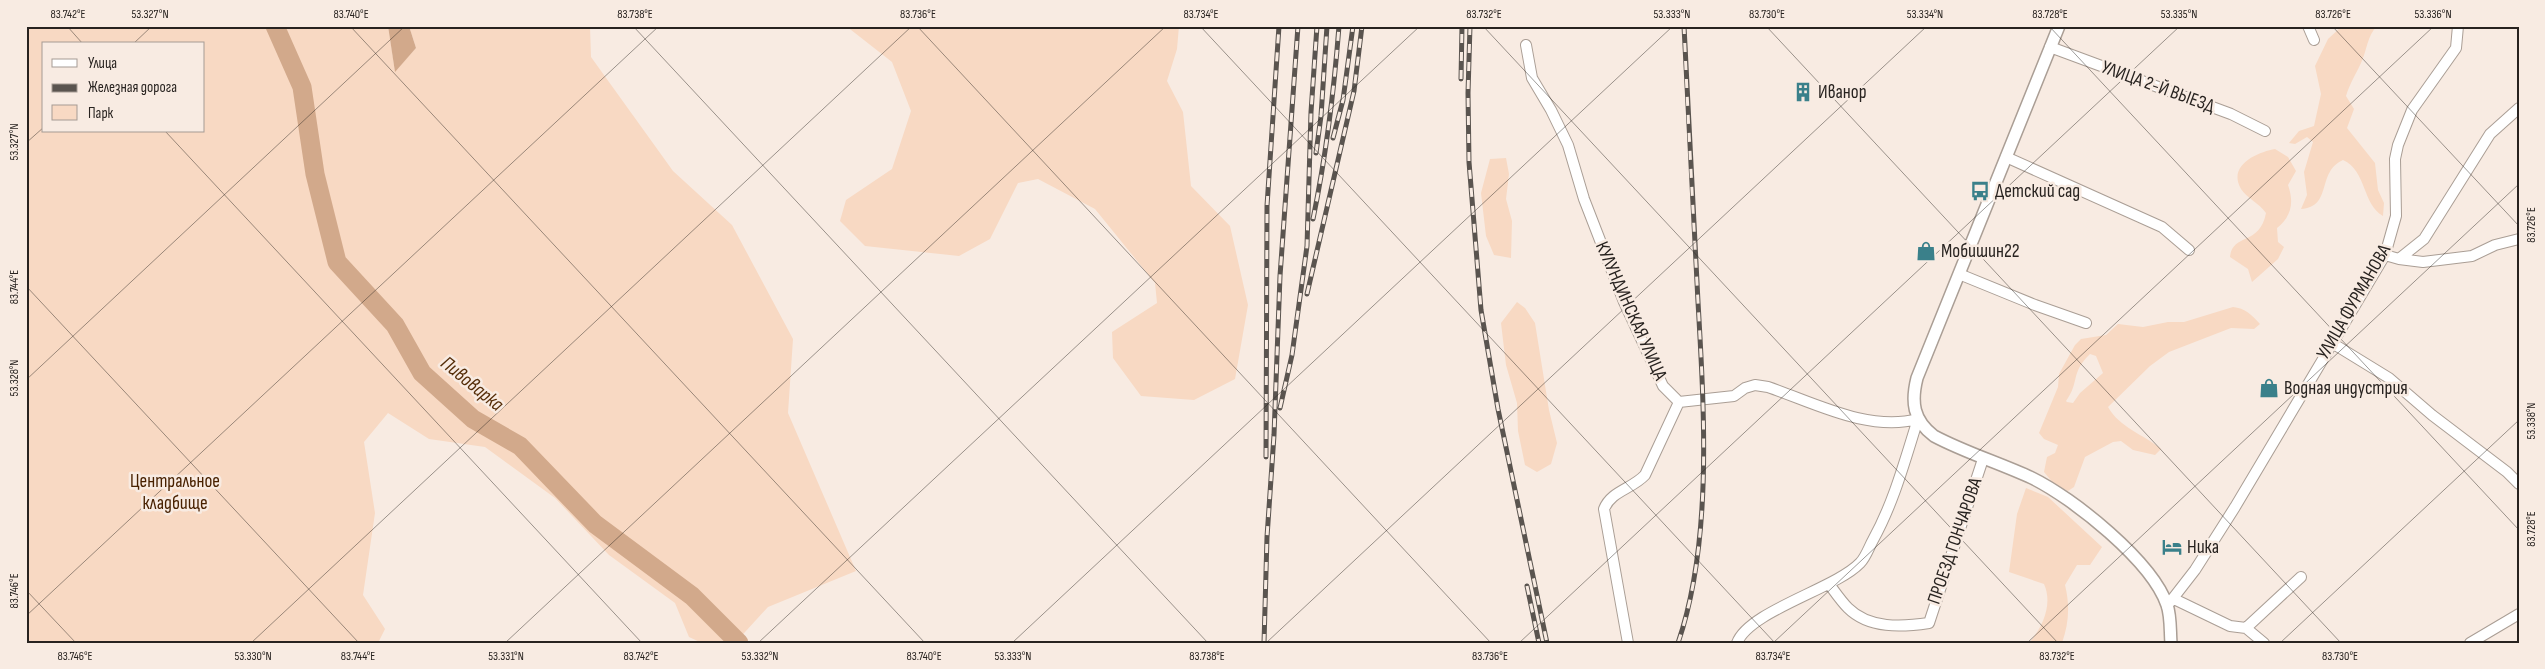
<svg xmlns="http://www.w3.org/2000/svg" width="2545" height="669" viewBox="0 0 2545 669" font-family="'Sofia Sans Condensed',sans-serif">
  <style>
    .green { fill: #f8d9c3; fill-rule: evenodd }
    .water { fill: #d2a98b }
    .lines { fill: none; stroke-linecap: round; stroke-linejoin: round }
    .river { stroke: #d2a98b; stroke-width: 19 }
    .minor-casing { stroke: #aa9e95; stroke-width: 12 }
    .tertiary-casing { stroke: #aa9e95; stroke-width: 14 }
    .minor { stroke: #fff; stroke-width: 10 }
    .tertiary { stroke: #fff; stroke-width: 11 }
    .rail-casing { stroke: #5a544f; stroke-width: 5 }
    .rail { stroke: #f8ebe2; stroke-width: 3; stroke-dasharray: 9; stroke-linecap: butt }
    .ticks { fill: none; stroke: #282320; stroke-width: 1; stroke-opacity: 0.45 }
    .labels { text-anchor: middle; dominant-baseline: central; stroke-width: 5; stroke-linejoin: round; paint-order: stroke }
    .street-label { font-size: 19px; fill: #282320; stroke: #f8ebe2 }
    .poi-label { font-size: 19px; fill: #282320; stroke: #f8ebe2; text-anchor: start }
    .park-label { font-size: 19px; fill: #482100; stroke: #f8ebe2 }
    .water-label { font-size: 20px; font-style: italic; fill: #552d08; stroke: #f8ebe2 }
    .neatline { fill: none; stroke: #282320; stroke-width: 2 }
    .ticks-label { font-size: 12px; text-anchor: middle; fill: #282320 }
  </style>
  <rect width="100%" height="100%" fill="#f8ebe2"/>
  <path class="green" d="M26 26H388L395 71 416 48 409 26H590L591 57 673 171 732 225 793 339 788 413 856 571 768 607 735 643H702L689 637 675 603 609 555 555 498 485 447 429 439 388 413 364 442 375 513 363 595 385 629 378 643H26ZM44 44H204V131H44Z
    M846 26H1179L1177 49 1167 81 1183 112 1191 186 1230 226 1248 305 1235 379 1194 400 1141 396 1113 358 1112 332 1157 303 1155 283 1095 209 1038 179 1018 183 990 239 959 256 865 246 840 221 846 200 892 169 911 111 892 62Z
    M2342 26H2377C2367 36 2367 50 2361 63 2356 74 2350 83 2346 96L2354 109 2347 128 2375 163 2378 190 2384 203 2383 216C2362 204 2367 171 2343 160 2316 172 2333 207 2301 209L2307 195 2304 172 2313 142 2307 137 2295 144 2289 143 2299 131 2314 126 2321 94 2315 66 2328 39Z
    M2275 149 2288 157 2296 171 2288 185C2294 202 2292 216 2277 228L2278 242 2284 247 2278 259 2252 282 2248 269 2230 257C2232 233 2260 246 2266 213 2259 203 2247 198 2241 189 2227 165 2258 152 2275 149Z
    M1506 158 1509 174 1506 199 1512 221 1511 258 1494 255 1486 236 1481 193 1490 159Z
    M1517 302 1525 308 1535 323 1549 410 1557 443 1551 464 1537 472 1525 465 1518 431 1517 403 1506 365 1501 323Z
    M2233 307C2245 308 2252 315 2260 324L2254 329 2231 328 2169 352 2150 366 2108 407C2120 428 2143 434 2161 449L2155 455 2133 450 2121 441 2113 442 2085 457 2074 487 2068 491 2054 484 2044 472 2047 457 2055 453 2058 445 2044 439 2039 433 2058 387 2059 374 2075 345 2081 339 2106 335 2118 324 2143 327 2168 322H2184ZM2090 354 2096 356 2103 373 2080 393 2073 403 2067 402 2066 401C2080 382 2070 373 2090 354Z
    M2026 488 2048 497 2102 547 2090 565H2077L2065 585C2070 605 2069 623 2062 643H2029C2043 627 2053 604 2044 584L2009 572 2017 514Z"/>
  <path class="water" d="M388 26H409L416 48 395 72Z"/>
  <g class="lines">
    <path class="river" d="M275 26 302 87 315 174 337 262 395 325 422 373 473 419 520 446 595 524 692 596 739 643"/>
    <defs>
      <path id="minor" d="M2308 26 2314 40
        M1526 45 1532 78 1551 110 1568 145 1584 199 1624 302 1663 386 1679 402
        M2050 47 2231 114 2265 131
        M2006 157 2162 227 2189 250
        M2385 255 2399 259 2424 239 2490 134 2519 108
        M2399 259 2423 262 2472 256 2495 245 2519 239
        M1959 274 2035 305 2086 323
        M2332 343 2389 378 2432 415 2507 472 2519 484
        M1679 402 1734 396 1745 388 1755 385 1768 387C1815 403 1868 432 1918 419
        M1829 584C1835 592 1841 601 1848 608 1869 629 1902 627 1929 623L1983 459
        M2174 599 2230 626 2246 628 2301 577
        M2167 606 2195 570 2235 507 2385 255 2396 216 2395 159 2398 145 2412 110 2456 48 2458 26
        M2246 628 2264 643
        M1628 643 1604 509C1611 491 1632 489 1645 475L1679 402
        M1737 643C1749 611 1835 589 1860 563 1866 557 1869 547 1873 540 1894 502 1905 460 1918 419
        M2470 643 2519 614"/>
      <path id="tertiary" d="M2059 26 1917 378C1911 402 1913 420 1934 436 1966 453 2000 463 2032 478 2073 498 2152 561 2167 605 2171 616 2170 631 2171 643"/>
    </defs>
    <use href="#minor" class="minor-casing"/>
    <use href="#tertiary" class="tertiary-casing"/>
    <use href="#minor" class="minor"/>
    <use href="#tertiary" class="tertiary"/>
    <defs>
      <path id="rail" d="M1470 26 1468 93 1469 162 1481 310 1498 409 1547 643
        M1461 79 1462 26
        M1333 138 1343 100 1353 26
        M1316 153 1321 116 1327 26
        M1313 219C1326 156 1334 91 1339 26
        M1307 294 1354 91 1362 26
        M1280 408 1292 355 1307 246 1311 112 1317 26
        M1266 457 1267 206 1279 26
        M1527 586 1539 643
        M1264 643 1267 537 1274 435 1280 276 1298 26
        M1678 643C1713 541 1704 408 1698 302 1693 210 1688 118 1684 26"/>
    </defs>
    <use href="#rail" class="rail-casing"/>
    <use href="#rail" class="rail"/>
  </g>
  <path class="ticks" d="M67 26 83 44M350 26 925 643M633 26 1208 643M917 26 1491 643M1200 26 1775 643M1483 26 2058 643M1766 26 2341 643M2049 26 2519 530M2332 26 2519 226M133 44 152 26M165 131 642 643M26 143 44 127M26 286 359 643M26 380 405 26M26 590 76 643M26 616 659 26M251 643 912 26M505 643 1166 26M758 643 1420 26M1012 643 1673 26M1266 643 1927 26M1519 643 2180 26M1773 643 2434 26M2027 643 2519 184M2280 643 2519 420"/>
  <defs>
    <symbol id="building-bare" viewBox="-9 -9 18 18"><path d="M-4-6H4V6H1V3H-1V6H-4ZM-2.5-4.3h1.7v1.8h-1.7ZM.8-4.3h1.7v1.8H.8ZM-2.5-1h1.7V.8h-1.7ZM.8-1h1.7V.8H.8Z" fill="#3a808a" stroke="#f8ebe2" stroke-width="2.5" paint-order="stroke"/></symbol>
    <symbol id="bus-bare" viewBox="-9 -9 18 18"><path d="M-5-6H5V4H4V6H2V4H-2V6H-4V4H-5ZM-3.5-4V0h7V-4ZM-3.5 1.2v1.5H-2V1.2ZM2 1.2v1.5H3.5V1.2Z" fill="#3a808a" stroke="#f8ebe2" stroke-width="2.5" paint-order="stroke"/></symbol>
    <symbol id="shop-bare" viewBox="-9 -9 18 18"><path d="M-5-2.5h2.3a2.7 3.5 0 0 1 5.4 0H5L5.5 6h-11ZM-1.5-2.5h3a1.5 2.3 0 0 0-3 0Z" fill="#3a808a" stroke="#f8ebe2" stroke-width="2.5" paint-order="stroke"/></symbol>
    <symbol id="hotel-bare" viewBox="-9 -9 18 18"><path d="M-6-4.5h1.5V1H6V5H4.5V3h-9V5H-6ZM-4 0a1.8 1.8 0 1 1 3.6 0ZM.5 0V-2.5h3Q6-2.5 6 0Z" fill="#3a808a" stroke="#f8ebe2" stroke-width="2.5" paint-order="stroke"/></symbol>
  </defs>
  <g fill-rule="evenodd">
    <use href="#building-bare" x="1789" y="78" width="28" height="28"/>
    <use href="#bus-bare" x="1966" y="177" width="28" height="28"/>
    <use href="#shop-bare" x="1912" y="237" width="28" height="28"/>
    <use href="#shop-bare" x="2255" y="374" width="28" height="28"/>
    <use href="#hotel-bare" x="2158" y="533" width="28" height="28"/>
  </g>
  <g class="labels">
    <g class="street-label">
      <text transform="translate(2158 87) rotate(20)">УЛИЦА 2-Й ВЫЕЗД</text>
      <text transform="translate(2354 302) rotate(-60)">УЛИЦА ФУРМАНОВА</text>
      <text transform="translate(1631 311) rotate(66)">КУЛУНДИНСКАЯ УЛИЦА</text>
      <text transform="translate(1955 541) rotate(-71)">ПРОЕЗД ГОНЧАРОВА</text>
    </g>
    <g class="poi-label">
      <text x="1818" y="92">Иванор</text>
      <text x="1995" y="191">Детский сад</text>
      <text x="1941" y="251">Мобишин22</text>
      <text x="2284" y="388">Водная индустрия</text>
      <text x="2187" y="547">Ника</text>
    </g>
    <g class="park-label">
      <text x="175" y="481">Центральное<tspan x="175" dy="22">кладбище</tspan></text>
    </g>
    <g class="water-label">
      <text transform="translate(472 384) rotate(39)">Пивоварка</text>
    </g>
  </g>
  <rect width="2545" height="669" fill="none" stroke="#f8ebe2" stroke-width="55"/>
  <rect x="42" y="42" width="162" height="90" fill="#f8ebe2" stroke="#a59b94"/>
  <rect x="52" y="59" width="25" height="8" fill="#ffffff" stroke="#a59b94"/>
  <text x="88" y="68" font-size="15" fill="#282320">Улица</text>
  <rect x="52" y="84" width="25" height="8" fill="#5a544f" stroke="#a59b94"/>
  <text x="88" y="92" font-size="15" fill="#282320">Железная дорога</text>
  <rect x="52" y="105" width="25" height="15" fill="#f8d9c3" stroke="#a59b94"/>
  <text x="88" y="118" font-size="15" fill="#282320">Парк</text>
  <rect x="28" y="28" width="2490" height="614" class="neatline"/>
  <g class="ticks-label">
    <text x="68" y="18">83.742°E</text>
    <text x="150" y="18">53.327°N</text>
    <text x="351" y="18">83.740°E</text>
    <text x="635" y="18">83.738°E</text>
    <text x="918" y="18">83.736°E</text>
    <text x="1201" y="18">83.734°E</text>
    <text x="1484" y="18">83.732°E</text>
    <text x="1672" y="18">53.333°N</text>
    <text x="1767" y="18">83.730°E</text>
    <text x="1925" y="18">53.334°N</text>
    <text x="2050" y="18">83.728°E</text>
    <text x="2179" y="18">53.335°N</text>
    <text x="2333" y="18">83.726°E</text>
    <text x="2433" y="18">53.336°N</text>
    <text transform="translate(14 142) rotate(-90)" y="4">53.327°N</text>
    <text transform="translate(2531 225) rotate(-90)" y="4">83.726°E</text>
    <text transform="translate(14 287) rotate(-90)" y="4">83.744°E</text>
    <text transform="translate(14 378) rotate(-90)" y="4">53.328°N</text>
    <text transform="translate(2531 421) rotate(-90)" y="4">53.338°N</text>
    <text transform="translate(2531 529) rotate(-90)" y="4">83.728°E</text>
    <text transform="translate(14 591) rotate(-90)" y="4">83.746°E</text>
    <text x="75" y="660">83.746°E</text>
    <text x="253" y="660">53.330°N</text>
    <text x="358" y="660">83.744°E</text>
    <text x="506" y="660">53.331°N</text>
    <text x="641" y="660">83.742°E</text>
    <text x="760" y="660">53.332°N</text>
    <text x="924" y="660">83.740°E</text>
    <text x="1013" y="660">53.333°N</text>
    <text x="1207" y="660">83.738°E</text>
    <text x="1490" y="660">83.736°E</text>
    <text x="1773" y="660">83.734°E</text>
    <text x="2057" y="660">83.732°E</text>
    <text x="2340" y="660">83.730°E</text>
  </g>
</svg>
